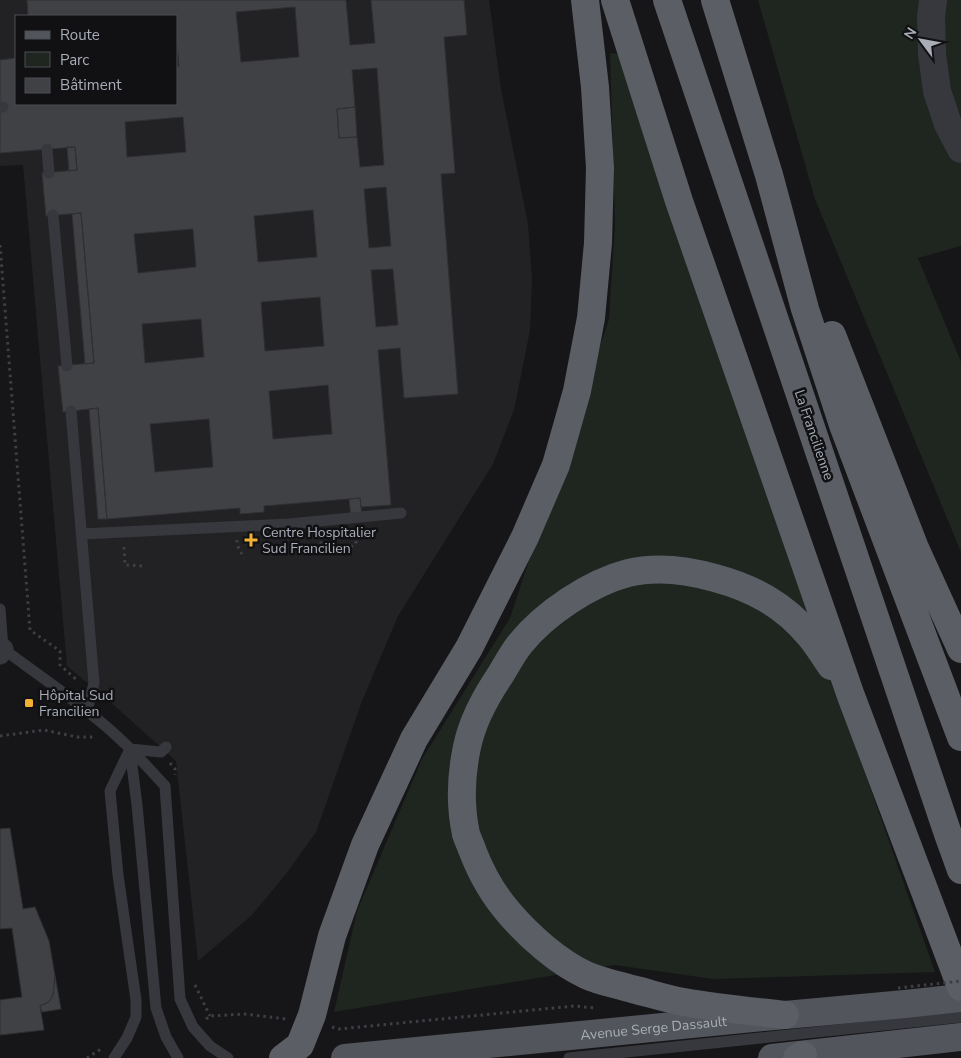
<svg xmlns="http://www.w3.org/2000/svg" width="961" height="1058" viewBox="0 0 961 1058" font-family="'Nunito Sans',sans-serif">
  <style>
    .built { fill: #222225; fill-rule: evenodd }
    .green { fill: #1e261f }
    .building { fill: #404145; stroke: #303034; fill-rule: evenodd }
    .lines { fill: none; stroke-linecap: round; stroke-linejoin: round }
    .path { stroke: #3d3f44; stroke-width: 3; stroke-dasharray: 2.5 4; stroke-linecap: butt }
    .service { stroke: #37383d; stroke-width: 11 }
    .minor { stroke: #37383d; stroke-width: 21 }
    .tertiary { stroke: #37383d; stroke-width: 28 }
    .primary { stroke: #53555c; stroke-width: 28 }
    .trunk { stroke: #5b5e65; stroke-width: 28 }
    .path-bridge { stroke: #3d3f44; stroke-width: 3; stroke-dasharray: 2.5 4; stroke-linecap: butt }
    .poi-dot { fill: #f2b134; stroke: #111113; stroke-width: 2 }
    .labels { text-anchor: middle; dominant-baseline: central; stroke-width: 5; stroke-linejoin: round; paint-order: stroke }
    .street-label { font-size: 14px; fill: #a8adb8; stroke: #111113 }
    .poi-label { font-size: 14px; fill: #a8adb8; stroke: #111113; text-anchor: start }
  </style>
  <rect width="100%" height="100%" fill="#161618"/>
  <path class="built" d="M0 0H489L501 89 528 224 532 278 530 330 514 410 493 464 398 616 362 701 316 832 286 874 251 916 198 961 176 761 116 707 67 666 23 165 0 166ZM16 16H176V104H16Z"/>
  <path class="green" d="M758 0H961V246L918 258 961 362V552L815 199Z
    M610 53 620 54 813 625 935 972 713 979 615 965 334 1012 357 911 422 759 510 618 609 319 615 224Z"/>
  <path class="building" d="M27 0H346L350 45 375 43 371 0H464L467 35 444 37 455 173 441 174 458 394 404 398 400 348 378 350 391 505 361 507 360 498 264 506V512L240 514V508L107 519 98 408 63 412 58 366 94 363 81 213 46 216 42 173 77 170 75 147 0 153V60L16 58V104H176V67L179 66 176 32V16H28ZM295 7 299 57 241 62 236 12ZM377 68 384 165 360 167 357 137 339 138 337 109 355 107 352 70ZM183 117 186 152 127 157 125 122ZM386 187 391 246 369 248 364 189ZM313 210 317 257 258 262 254 216ZM193 229 196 267 138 273 134 234ZM393 269 398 325 376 327 371 270ZM320 297 324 346 265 351 261 302ZM201 319 204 357 145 363 142 324ZM328 385 332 434 273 439 269 391ZM209 419 213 467 155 472 150 424Z
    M355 107 357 137 339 138 337 109Z
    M67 147H75L77 170 69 171Z
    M81 213 94 363 85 364 72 214Z
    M98 408 107 519H98L89 409Z
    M360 498 362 517 351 518 349 499Z
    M10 828 23 909 35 907 49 941 55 976 53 995 49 1002 40 1006 44 1030 0 1035V1000L22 997 12 928 0 929V829Z
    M55 976 61 1009 42 1012 40 1006 49 1002 53 995Z"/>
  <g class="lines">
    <path class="path" d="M0 245 30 630 60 651V665L78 681
      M320 535 322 551
      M237 540V545L244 558
      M124 547 125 565 144 566
      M345 550 356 544V532
      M0 736 44 730 77 737H94L95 736
      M170 763 175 769V775
      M195 985 210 1016
      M206 1019 210 1016 244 1014 286 1019
      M332 1027 339 1029 574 1006 596 1008
      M87 1058 101 1049"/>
    <path class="service" d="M0 107H3
      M47 149 49 173
      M53 215 67 366
      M71 411 94 683 87 711
      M82 534 289 524 401 513
      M0 609 3 649C36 673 71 697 102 723 125 742 145 764 165 786L180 999 193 1027 210 1046 228 1058
      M130 749 137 805 156 1008 166 1037 178 1058
      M130 749 161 752 166 747
      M114 1058 127 1038 136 1017V1000L118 875 110 791 130 749
      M569 1058 961 1017"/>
    <path class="minor" d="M0 654 3 649"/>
    <path class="tertiary" d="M933 0 931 17 932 54 937 91 948 124 961 149"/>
    <g class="primary">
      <path id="s1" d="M345 1058 785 1015 905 1004 961 998"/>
      <path d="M772 1058 961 1037"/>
    </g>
    <path class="trunk" d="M615 0 679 201 851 696 961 987
      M667 0 948 834 961 870
      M715 0 769 175 805 309 843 425 961 737
      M832 335 915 548 961 649
      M785 1015C751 1011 717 1008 684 1002 666 999 649 993 632 989 616 984 601 982 586 975 558 962 530 937 510 914 494 896 482 875 473 852 471 846 468 840 466 834 460 806 461 775 467 747 472 722 485 698 499 677 506 666 512 654 520 644 545 613 590 583 628 573 657 566 687 570 715 578 752 588 783 604 809 635 817 644 824 656 831 666
      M283 1058 300 1045 312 1015 332 936 365 845 414 739 469 648 525 537 556 465 577 391 591 318 598 243 600 168 595 87 585 0
      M797 1058 803 1055"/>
    <path class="path-bridge" d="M898 988 961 981"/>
  </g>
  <g class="poi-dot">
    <path d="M248.5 532.5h5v5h5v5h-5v5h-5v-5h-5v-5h5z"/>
    <rect x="24" y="698" width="10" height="10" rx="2.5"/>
  </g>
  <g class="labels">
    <g class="street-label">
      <text transform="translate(814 435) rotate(71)">La Francilienne</text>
      <text stroke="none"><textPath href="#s1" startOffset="310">Avenue Serge Dassault</textPath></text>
    </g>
    <g class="poi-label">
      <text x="262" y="532">Centre Hospitalier<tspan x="262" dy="16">Sud Francilien</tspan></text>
      <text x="39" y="695">Hôpital Sud<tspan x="39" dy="16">Francilien</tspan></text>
    </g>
  </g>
  <rect x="15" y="15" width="162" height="90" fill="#111113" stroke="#4d4f55"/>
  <rect x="25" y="31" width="25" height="8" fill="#53555c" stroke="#4d4f55"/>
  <text x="60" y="40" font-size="15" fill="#a8adb8">Route</text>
  <rect x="25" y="52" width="25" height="15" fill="#1e261f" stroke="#4d4f55"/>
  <text x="60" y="65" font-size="15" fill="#a8adb8">Parc</text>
  <rect x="25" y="78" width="25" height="15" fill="#404145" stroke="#4d4f55"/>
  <text x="60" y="90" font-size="15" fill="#a8adb8">Bâtiment</text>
  <g transform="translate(921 40) rotate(302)" stroke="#111113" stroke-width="4" paint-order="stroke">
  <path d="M0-4L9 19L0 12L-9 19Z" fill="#a8adb8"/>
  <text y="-8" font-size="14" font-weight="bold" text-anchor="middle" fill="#a8adb8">N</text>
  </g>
</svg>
